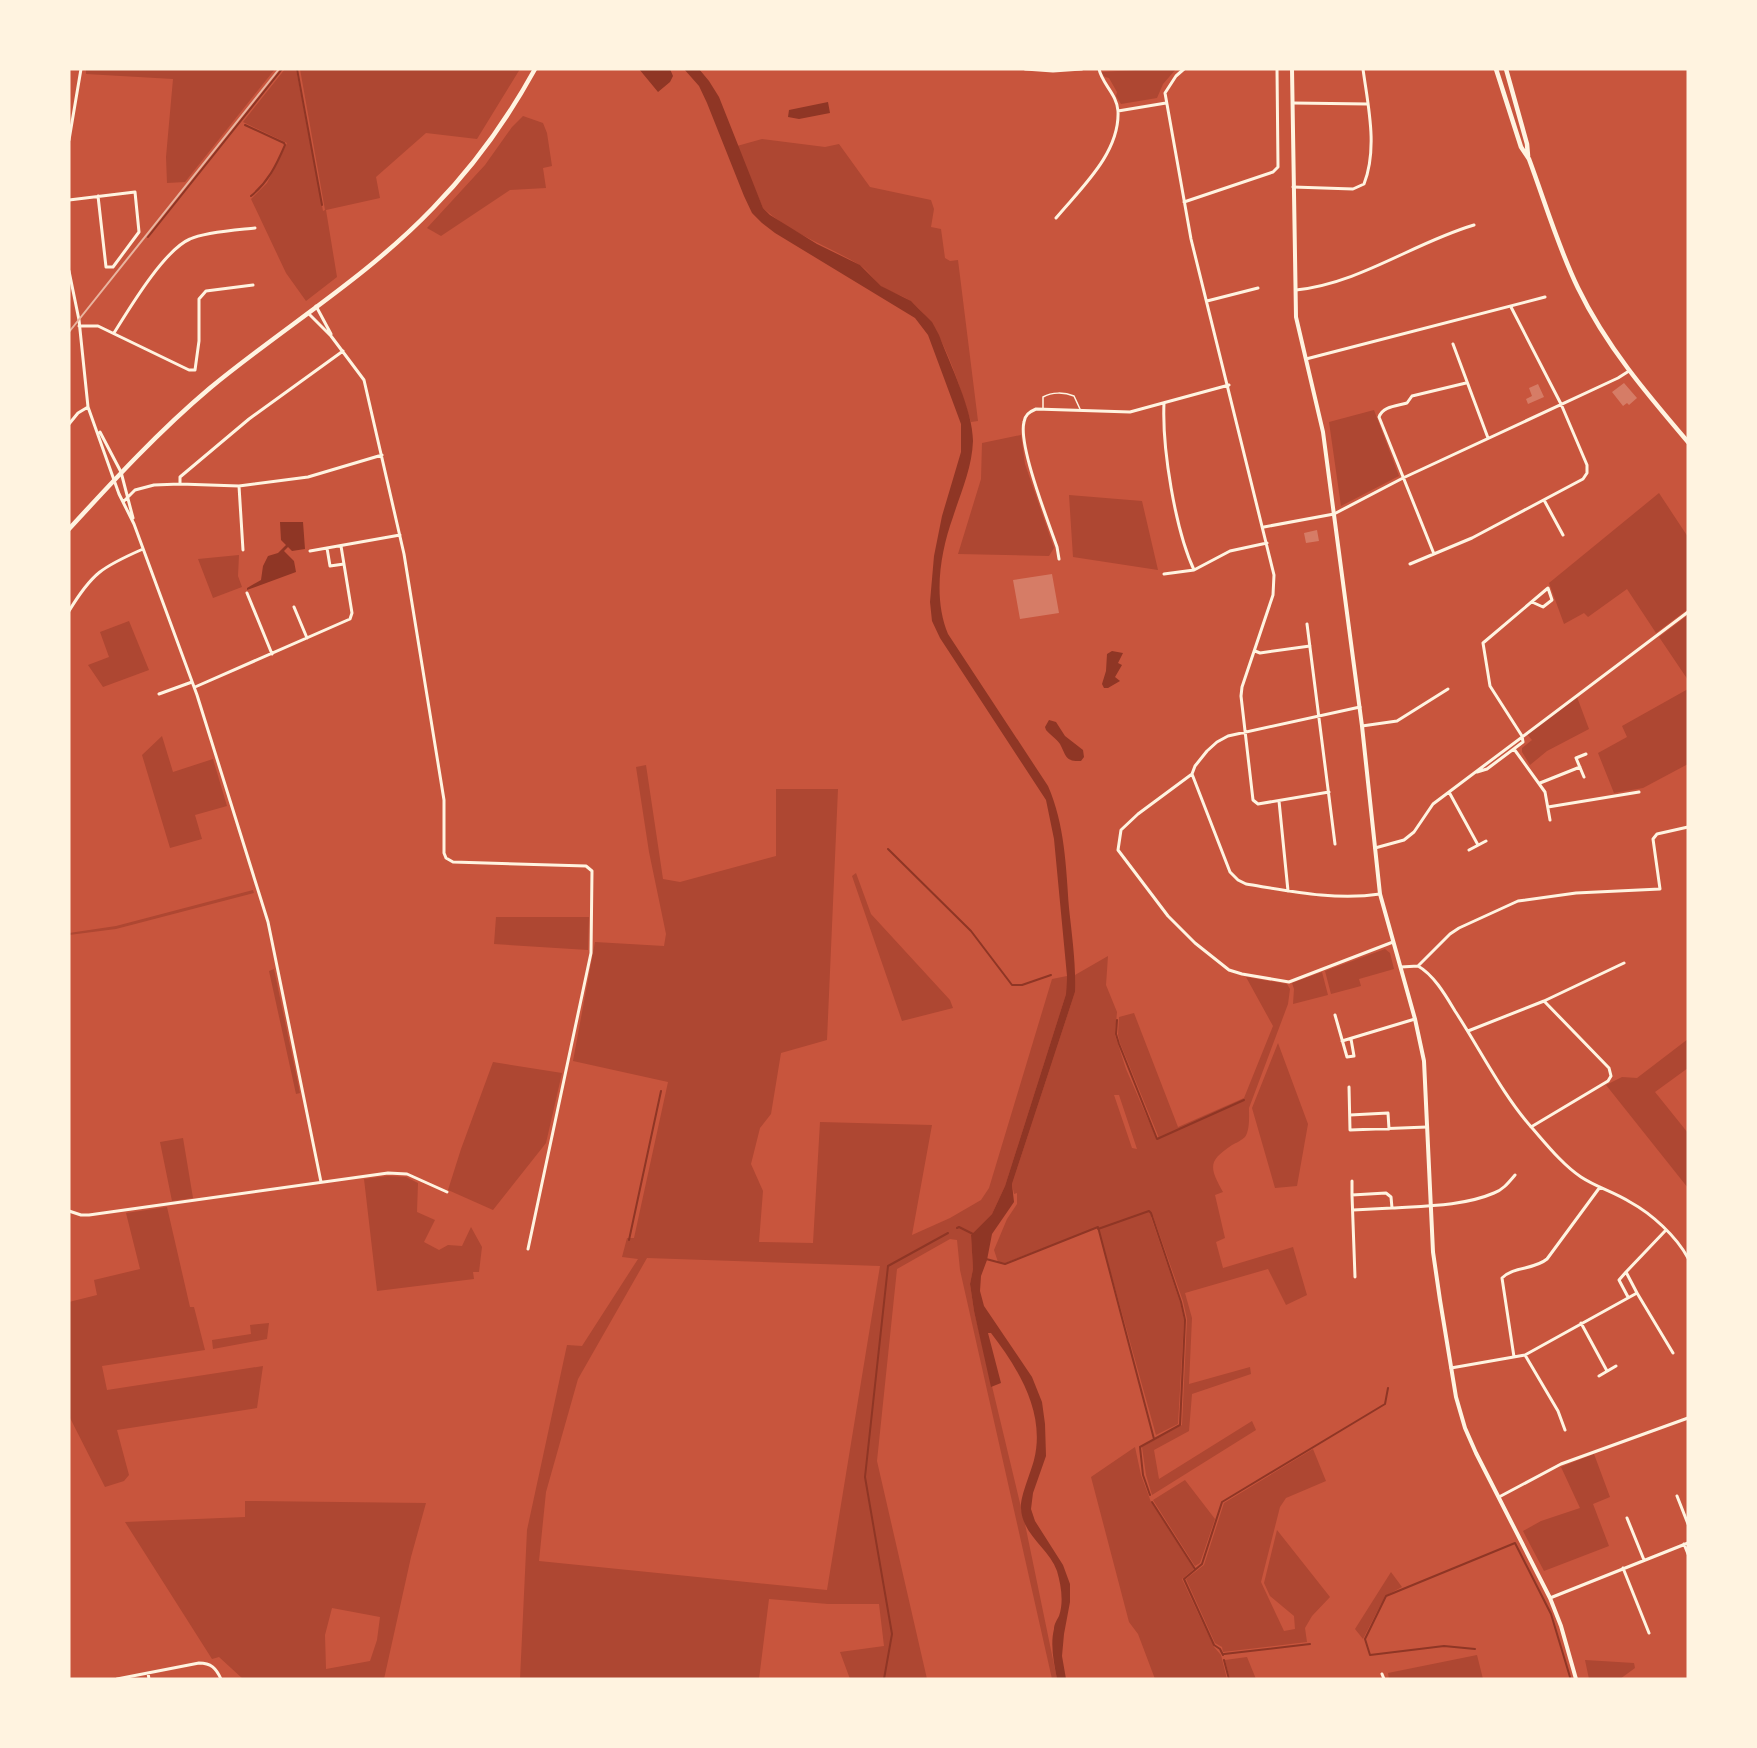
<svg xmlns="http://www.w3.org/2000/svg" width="1757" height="1748" viewBox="0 0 1757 1748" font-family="Mulish,sans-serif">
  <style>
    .green { fill: #ae4732; fill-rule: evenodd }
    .water { fill: #8f3625 }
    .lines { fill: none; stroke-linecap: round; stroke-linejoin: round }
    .stream { stroke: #8f3625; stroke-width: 2 }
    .building { fill: #d67c66 }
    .service { stroke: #fff3e0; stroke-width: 1.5 }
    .minor { stroke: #fff3e0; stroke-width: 3 }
    .tertiary { stroke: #fff3e0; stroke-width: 4 }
    .secondary { stroke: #fff3e0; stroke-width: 4.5 }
    .rail { stroke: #e9b49f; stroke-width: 2 }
  </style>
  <rect width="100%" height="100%" fill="#c8553d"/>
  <path class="green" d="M86 69H275L185 182 167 183 166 157 173 79 86 74Z
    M285 69H296L323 211 325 210 300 69H520L477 139 426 133 376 177 380 198 326 210 337 277 306 301 286 273 251 199 267 183 287 143 243 122Z
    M1153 69H1176L1163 84 1157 98 1121 104 1116 96 1117 92 1109 78 1105 77 1101 72Z
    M523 116 543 123 547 133 552 166 543 168 546 188 510 190 441 236 427 228 485 165 512 127Z
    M762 139 825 147 839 144 870 187 931 200 934 209 931 227 941 229 945 258 950 261 958 260 978 421 971 422C959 385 944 329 913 303 904 295 891 293 881 286 873 279 867 269 858 264 826 245 790 233 763 208L737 146Z
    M1374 410 1399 476 1341 506 1329 422Z
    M1021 435 1025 464 1054 548 1049 556 958 554 981 479 982 443Z
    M1659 493 1688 537V609L1656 633 1627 589 1588 617 1584 613 1564 624 1549 583Z
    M1069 495 1142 501 1158 570 1073 557Z
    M239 555 238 576 242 587 213 598 198 559Z
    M1688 615V680L1659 637Z
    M129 621 149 670 103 687 88 665 109 657 100 632Z
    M1688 689V764L1643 788 1614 793 1598 753 1627 737 1622 726Z
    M1577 697 1589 729 1547 751 1530 765 1522 752V748L1532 740 1527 734Z
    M162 736 173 772 213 759 227 806 195 815 202 839 170 848 142 755Z
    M646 765 663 879 680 882 776 856V789H838L827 1040 781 1053 771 1114 760 1128 751 1164 763 1191 759 1242 813 1243 820 1122 932 1125 912 1235 950 1218 981 1200 989 1188 1052 979 1067 976 1066 994 1005 1186 992 1214 971 1235 973 1269 970 1284 974 1311 1025 1524 1057 1679H1052L960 1270 957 1240 950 1239 897 1269 877 1461 927 1679H850L840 1652 884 1646 879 1604H828L769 1599 759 1679H520L527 1530 567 1345 582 1346 638 1259 622 1257 627 1238H634L668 1082 573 1061 595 942 664 946 666 934 649 852 636 767ZM647 1258 880 1266 827 1590 539 1561 546 1492 578 1379Z
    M856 873 871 914 950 1000 953 1008 902 1021 852 876Z
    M253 890 254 893 116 929 69 935V933L116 926Z
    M496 917H589L588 950 494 944Z
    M1385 949 1390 953 1394 969 1359 979 1361 986 1331 994 1325 971Z
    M1108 956 1106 985 1117 1012 1115 1035 1126 1069 1157 1140 1159 1138 1120 1043 1118 1035 1119 1017 1134 1013 1178 1127 1244 1098 1273 1026 1246 977 1287 984 1290 989 1288 1004 1249 1108C1249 1116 1250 1130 1245 1137 1242 1140 1236 1143 1232 1145 1208 1161 1209 1167 1223 1192L1215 1195 1225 1238 1216 1242 1223 1268 1293 1247 1307 1295 1286 1305 1268 1269 1185 1293 1192 1318 1189 1384 1250 1367 1251 1374 1192 1394 1189 1431 1154 1450 1159 1479 1252 1421 1256 1430 1152 1495 1146 1475 1142 1447 1182 1425 1187 1319 1183 1301 1153 1216 1151 1217 1180 1302 1184 1320 1178 1424 1156 1435 1098 1227 1005 1263 998 1262 994 1250 1007 1219 1017 1204V1193L1014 1194 1012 1184 1075 992V975ZM1114 1095H1119L1137 1149 1132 1148Z
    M274 969 300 1093 296 1094 269 971Z
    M1322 972 1328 995 1293 1004 1294 989 1292 983Z
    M1688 1039V1068L1655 1092 1688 1133V1188L1606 1085 1622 1077 1637 1078Z
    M1278 1043 1308 1124 1297 1186 1275 1188 1252 1108Z
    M493 1062 562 1073 546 1143 493 1210 448 1190 461 1149Z
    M183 1138 193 1198 172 1201 160 1142Z
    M388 1176 406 1177 418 1183 417 1212 435 1220 424 1242 439 1250 448 1245 462 1246 471 1227 482 1247 479 1272H473L474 1279 377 1291 364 1179Z
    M167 1207 190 1307H194L205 1350 102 1366 107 1390 263 1366 257 1408 117 1430 129 1475 124 1481 105 1487 69 1416V1302L97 1295 94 1280 140 1269 126 1213Z
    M269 1323 267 1339 213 1349 212 1340 251 1334 250 1325Z
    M1135 1447 1141 1475 1151 1502 1194 1569 1182 1579 1214 1647 1221 1655 1227 1679H1155L1138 1634 1129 1622 1091 1477Z
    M1313 1449 1326 1481 1286 1498 1280 1507 1261 1582 1284 1631 1295 1629 1294 1616 1270 1596 1264 1583 1277 1530 1330 1597 1312 1616 1305 1628 1307 1642 1223 1652 1222 1647 1215 1643 1186 1579 1204 1565 1224 1503Z
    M1594 1454 1610 1497 1593 1504 1609 1546 1544 1571 1523 1531 1541 1521 1580 1508 1561 1467Z
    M1185 1480 1215 1519 1200 1563 1195 1566 1153 1500Z
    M245 1501 426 1503 411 1557 384 1679H243L219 1657 212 1659 125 1522 245 1517ZM332 1608 380 1617 377 1640 370 1661 326 1669 325 1635Z
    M1391 1572 1402 1587 1385 1596 1363 1639 1355 1629Z
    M1477 1655 1483 1679H1389L1388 1673Z
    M1247 1657 1256 1679H1230L1225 1660Z
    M1585 1660 1634 1663 1635 1668 1620 1679H1589Z"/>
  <path class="water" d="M639 69H670L673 76 670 82 658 92Z
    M684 69H699L709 81 719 97 763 208 770 215 817 244 860 265 881 286 911 301 932 322 939 335C950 364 973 411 973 441 972 468 961 492 953 517 940 553 933 598 948 634L1048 786C1065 825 1066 867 1069 908 1072 936 1076 964 1075 992L1012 1184 1014 1202 992 1234 987 1260 981 1276 980 1291 984 1306 1032 1377 1042 1402 1045 1424 1046 1456 1033 1493 1031 1509 1035 1521 1063 1565 1070 1584V1602L1064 1634 1062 1656 1066 1679H1057C1054 1663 1050 1645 1054 1629 1054 1624 1057 1620 1059 1616 1064 1602 1061 1585 1057 1571 1049 1548 1022 1535 1021 1508 1020 1497 1031 1472 1034 1460 1046 1413 1018 1368 991 1333H988L1001 1383 991 1387 974 1311 970 1284 973 1269 971 1235 992 1214 1005 1186 1066 994 1067 976 1054 839 1046 800 940 638 932 621 930 602 934 556 942 516 961 452V424L928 335 915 318 775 233 762 223 752 213 744 196 707 103 699 86Z
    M828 102 830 113 799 119 788 117 789 110Z
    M280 522H303L305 549 292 551 288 547 284 551 294 561 296 572 247 590V588L261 580 263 566 268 556 278 553 286 545 281 540Z
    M1112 651 1123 653 1118 663 1122 665 1115 677 1120 681 1108 688H1104L1102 684 1106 671 1107 654Z
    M1049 720 1056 722 1065 736 1083 750 1084 757 1081 761C1065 762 1066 755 1060 744 1057 739 1050 735 1046 730L1045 727Z"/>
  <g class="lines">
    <path class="stream" d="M297 69 322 205
      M245 125 284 143 285 145C276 166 268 182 251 196
      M148 237 282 69
      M888 849 971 931 1012 985H1022L1051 975
      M1117 1020 1116 1034 1119 1044 1157 1139 1244 1100
      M957 1228 959 1227 973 1234
      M1098 1229 1149 1211 1151 1213 1181 1302 1185 1320 1180 1425 1140 1447 1143 1475 1150 1495
      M629 1240 661 1091
      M986 1259 1005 1264 1098 1227 1154 1439
      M1152 1502 1195 1569
      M1475 1649 1444 1646 1370 1655 1365 1639 1386 1596 1515 1543 1551 1614 1570 1677
      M1224 1654 1310 1644
      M1223 1655 1220 1649 1214 1645 1184 1579 1202 1564 1222 1502 1385 1404 1388 1388
      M1224 1660 1229 1679
      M884 1679 892 1634 865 1477 888 1266 948 1233"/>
  </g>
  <path class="building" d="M1624 383 1637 398 1629 405 1627 403 1623 406 1612 392Z
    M1538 384 1544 397 1528 404 1526 399 1532 396 1529 388Z
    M1317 530 1319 541 1306 543 1304 533Z
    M1052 574 1059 613 1020 619 1013 580Z"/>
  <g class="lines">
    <path class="service" d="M1043 408V397C1052 392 1064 392 1074 396L1080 409"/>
    <path class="minor" d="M1025 69 1053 71 1082 69
      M1184 69 1176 76 1165 93 1191 239 1274 575 1273 595 1242 687 1241 696 1253 800 1258 804 1329 792
      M1293 103 1368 104
      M1118 111 1166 103
      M69 140 81 69
      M1293 187 1353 189 1364 184C1378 148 1368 106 1363 69
      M69 200 135 192 139 232 113 267H106L98 196
      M1184 202 1273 172 1278 167 1277 69
      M1056 218C1081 188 1120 153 1118 111 1117 94 1102 84 1099 69
      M69 271 79 320 88 407 119 494 134 524 197 695 268 922 321 1182
      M1296 290C1361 283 1413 243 1474 225
      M1207 301 1258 288
      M316 306 331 334
      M308 313 331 336 364 380 404 554 444 800V853L446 858 453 862 586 866 592 871 591 953 528 1249
      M79 326H98L189 370H195L199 341V299L206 291 253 285
      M114 333C129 309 164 250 190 239 205 232 237 230 255 228
      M1453 344 1488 438
      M1306 359 1545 297
      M1164 403C1162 448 1175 529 1194 570
      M69 424 78 413 88 407
      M100 432 121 472 133 518
      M180 484V477L249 419 343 351
      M239 486 243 550
      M1544 500 1563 535
      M123 502 135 490 154 485 180 484 239 486 308 477 382 455
      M1264 527 1334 514 1403 478 1618 378 1629 371
      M327 548 330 566 344 564
      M310 551 400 535
      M1434 554 1379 417C1383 406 1397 406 1407 403L1412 396 1466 383
      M1059 559 1057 547C1048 521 1018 445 1024 422 1025 415 1029 412 1036 409L1130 412 1229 385
      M1410 564 1472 538 1583 479 1587 473V465L1561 404 1511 307
      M1164 574 1194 570 1230 551 1267 543
      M247 593 272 654
      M294 607 307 638
      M69 611C92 573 102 567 143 549
      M1307 624 1335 844
      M1255 651 1260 653 1310 646
      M195 687 350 619 352 613 341 546
      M159 694 192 682
      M1360 707 1228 736 1217 742 1207 751 1195 766 1192 774 1138 814 1121 830 1118 850 1168 916 1195 943 1229 970 1242 974 1289 982 1393 942
      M1362 726 1397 721 1448 689
      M1522 736 1490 686 1483 643 1548 588 1552 600 1543 607 1532 602
      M1514 749 1545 792 1550 820
      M1477 772 1487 769 1523 742 1522 736
      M1192 774 1230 872 1238 880 1246 884C1289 891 1336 901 1380 894
      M1584 777 1576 758 1586 754
      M1540 783 1580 767
      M1449 792 1478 845
      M1279 801 1288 891
      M1548 807 1639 792
      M1375 848 1404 840 1414 832 1433 804 1449 792 1688 612
      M1469 850 1486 841
      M1418 966 1450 934 1459 928 1518 901 1576 893 1660 889 1653 839 1657 834 1688 827
      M1401 967 1418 966C1434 975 1446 996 1455 1011 1480 1049 1503 1096 1533 1129 1547 1145 1563 1165 1581 1177 1596 1187 1614 1192 1630 1202 1652 1214 1676 1236 1688 1258
      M1335 1015 1347 1057 1354 1056 1351 1039
      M1468 1031 1544 1001 1624 963
      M1342 1041 1415 1019
      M1349 1087 1350 1130 1427 1127
      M1350 1115 1388 1113 1389 1129
      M1531 1127 1608 1081 1611 1076 1609 1068 1544 1001
      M1352 1181V1195
      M1353 1210 1392 1208
      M69 1211 81 1215H89L388 1173 407 1174 447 1192
      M1626 1272 1619 1280 1628 1297
      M1355 1277 1352 1195 1386 1193 1391 1197 1392 1208C1425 1206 1464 1206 1494 1193 1503 1190 1509 1182 1515 1175
      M1637 1293 1673 1353
      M1581 1323 1607 1371
      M1525 1355 1558 1411 1565 1430
      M1514 1357 1502 1278C1514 1266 1534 1270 1547 1259L1600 1187
      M1451 1368 1525 1355 1637 1293 1626 1272 1666 1230
      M1599 1376 1616 1366
      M1677 1496 1688 1524
      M1499 1497 1561 1464 1688 1418
      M1627 1518 1644 1560
      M1684 1544 1688 1554
      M1623 1568 1649 1633
      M1550 1598 1688 1543
      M148 1673 149 1679
      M1382 1674 1384 1679
      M117 1679 199 1663C211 1663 216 1668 221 1679"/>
    <path class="tertiary" d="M1292 69 1296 317 1323 432 1362 726 1380 894 1415 1019 1424 1061 1433 1252 1440 1300 1456 1397 1465 1428 1476 1453 1550 1598 1561 1626 1576 1679"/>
    <path class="secondary" d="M1496 69 1521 147 1529 159C1545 202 1558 247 1578 288 1606 346 1647 394 1688 442
      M1506 69 1527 144 1528 156
      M69 529C114 480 159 431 210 388 284 327 367 277 433 208 474 166 507 120 535 69"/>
    <path class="rail" d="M69 332 279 69"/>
  </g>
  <rect width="1757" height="1748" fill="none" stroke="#fff3e0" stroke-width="141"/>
</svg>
